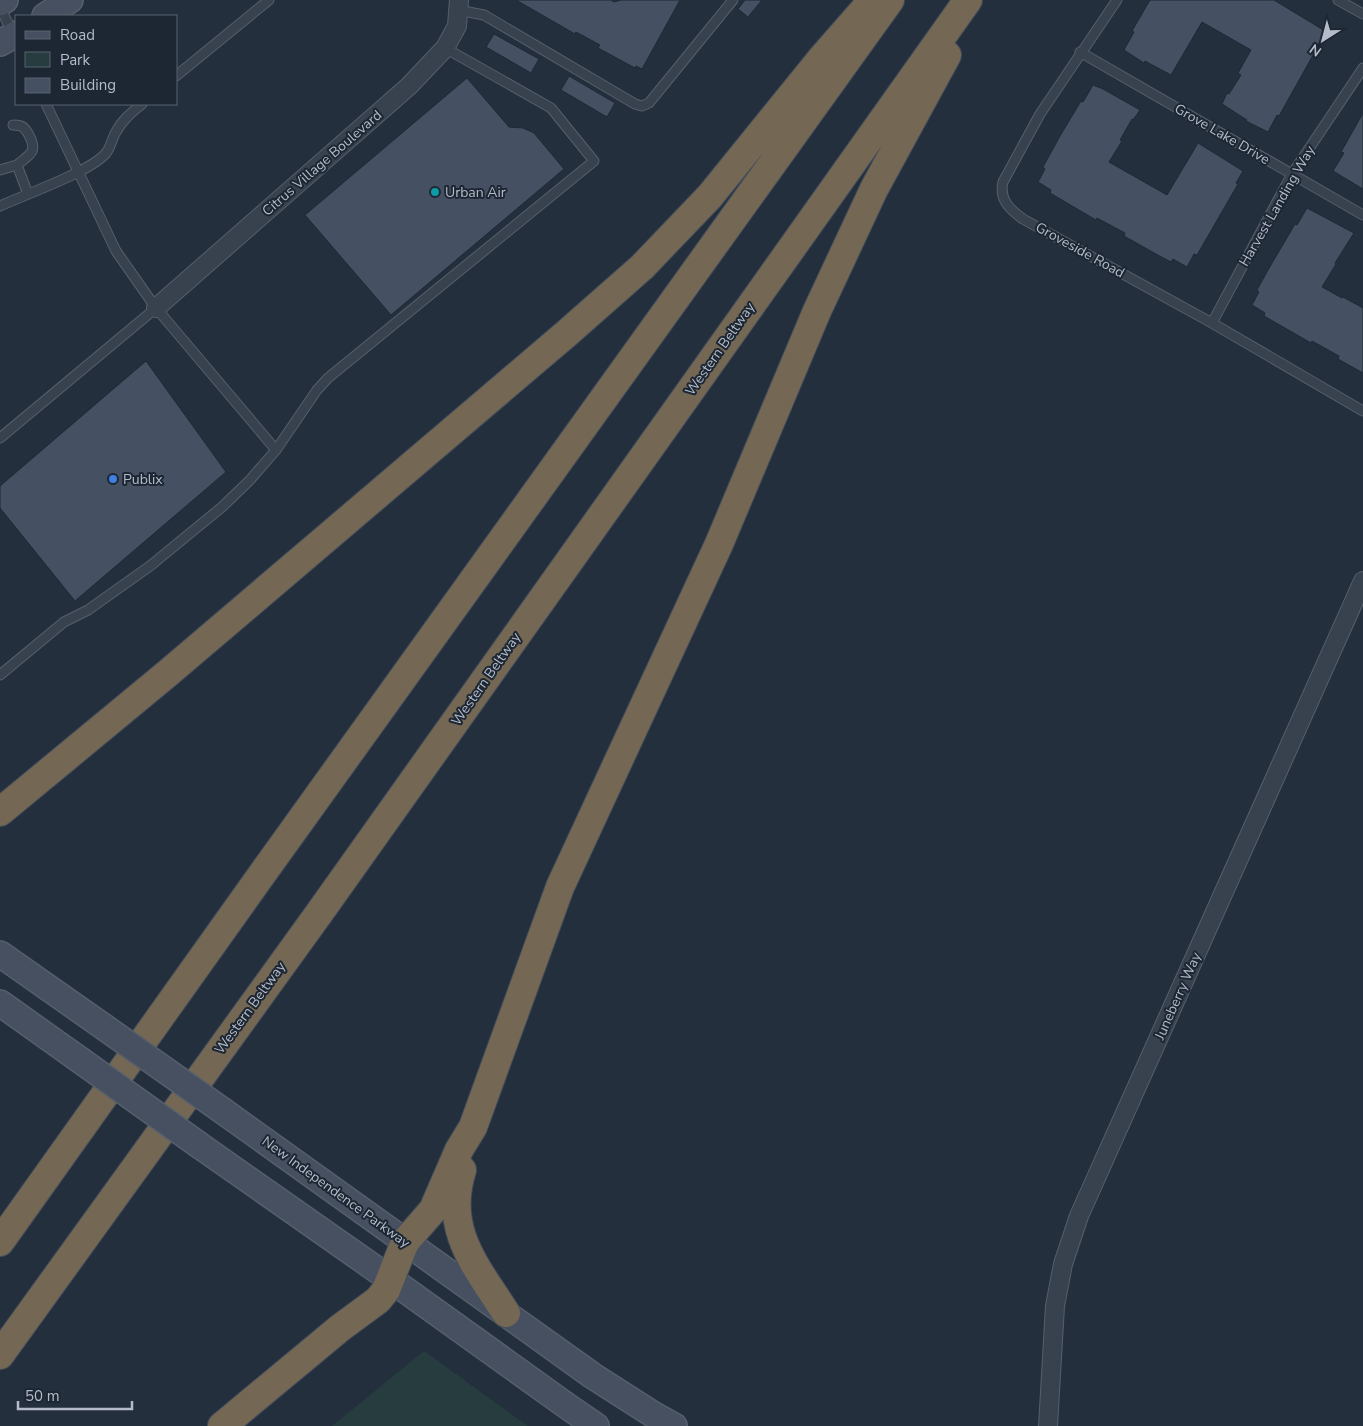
<svg xmlns="http://www.w3.org/2000/svg" width="1363" height="1426" viewBox="0 0 1363 1426" font-family="'Nunito Sans',sans-serif">
  <style>
    .green { fill: #263c3f }
    .building { fill: #455162; stroke: #1f2835 }
    .lines { fill: none; stroke-linecap: round; stroke-linejoin: round }
    .lane-casing { stroke: #565f6c; stroke-width: 11 }
    .street-casing { stroke: #565f6c; stroke-width: 20 }
    .secondary-casing { stroke: #565f6c; stroke-width: 28 }
    .highway-casing { stroke: #434c59; stroke-width: 30 }
    .lane { stroke: #38414e; stroke-width: 9 }
    .street { stroke: #38414e; stroke-width: 18 }
    .secondary { stroke: #465061; stroke-width: 25 }
    .highway { stroke: #746855; stroke-width: 28 }
    .secondary-bridge-casing { stroke: #565f6c; stroke-width: 28; stroke-linecap: butt }
    .secondary-bridge { stroke: #465061; stroke-width: 25 }
    .culture-dot { fill: #0f9aa8; stroke: #1d2633; stroke-width: 2 }
    .shop-dot { fill: #3f7fe0; stroke: #1d2633; stroke-width: 2 }
    .labels { text-anchor: middle; dominant-baseline: central; stroke-width: 4; stroke-linejoin: round; paint-order: stroke }
    .street-label { font-size: 14px; fill: #b4bcc9; stroke: #1d2633 }
    .poi-label { font-size: 14px; fill: #b4bcc9; stroke: #1d2633; text-anchor: start }
  </style>
  <rect width="100%" height="100%" fill="#242f3e"/>
  <path class="green" d="M424 1351 528 1426H529H332Z"/>
  <path class="building" d="M516 0H611L614 2 621 0H680L642 69 636 66 635 68 598 48 600 45 576 32 575 34Z
    M745 0H762L748 17 738 9Z
    M1150 0H1274L1325 31 1312 57 1279 116 1277 115 1268 132 1246 121 1247 120 1222 104 1227 93 1229 94 1241 75 1238 73 1251 50 1202 22 1171 75 1145 61 1144 63 1124 50 1134 32 1132 31Z
    M494 34 539 59 531 73 486 47Z
    M569 76 615 103 607 117 561 90Z
    M467 78 509 127 523 128 534 133 564 169 391 315 305 215Z
    M1093 85 1103 89 1140 110 1133 120 1132 119 1120 140 1122 141 1109 162 1167 195 1198 143 1243 171 1236 183 1238 184 1208 236 1197 255 1194 254 1187 267 1173 259 1171 262 1156 254 1124 236 1125 233 1097 218 1096 220 1050 193 1051 190 1038 182 1045 169 1043 167 1060 136 1081 101 1083 102Z
    M1363 113V189L1333 171 1344 153 1341 152Z
    M1307 208 1354 233 1335 263 1336 264 1322 287 1342 298 1343 297 1363 308V373L1338 359 1339 356 1312 341 1311 343 1264 316 1265 313 1252 305 1259 292 1257 290 1268 270 1295 224 1297 225Z
    M146 361 226 472 75 601 0 508V486Z"/>
  <g class="lines">
    <defs>
      <path id="lane" d="M1117 0 1040 114 1003 182C999 199 1009 209 1023 219L1212 323 1363 411
        M1338 0 1363 14
        M0 7 13 34
        M458 10 484 15 635 104 642 106 649 103 733 0
        M1080 52 1363 215
        M176 76 269 0
        M46 104 116 251 156 308 276 450
        M13 125C18 125 22 125 25 129 29 134 35 145 32 151 29 157 21 161 17 165
        M0 170 17 165 28 194
        M0 206C24 195 92 171 106 153 111 147 112 138 116 132 122 120 132 112 142 104
        M1212 323 1292 174 1363 68
        M0 438 156 308
        M0 675 64 622 88 610 150 566 222 507 249 481 276 450 317 390 328 378 594 161 551 108 445 48"/>
      <path id="street" d="M156 308 409 86 445 48 457 26 459 0
        M1048 1426 1055 1306 1063 1264 1079 1216 1363 581"/>
      <path id="secondary" d="M0 3 5 0
        M45 16 70 0
        M0 43 16 34
        M0 954 104 1027
        M0 1003 80 1060
        M223 1111 593 1376 654 1415 674 1426
        M199 1145 390 1279 567 1406 596 1426"/>
      <path id="highway" d="M0 812 168 673 566 334 642 267 710 196 821 59 864 10
        M462 1170C443 1230 476 1266 506 1313
        M0 1242 260 877 890 0
        M0 1355 320 912 968 0
        M222 1426 340 1328 378 1300 386 1290 405 1242 433 1210 459 1150 473 1127 560 887 719 544 817 311 874 189 947 55"/>
    </defs>
    <use href="#lane" class="lane-casing"/>
    <use href="#street" class="street-casing"/>
    <use href="#secondary" class="secondary-casing"/>
    <use href="#highway" class="highway-casing"/>
    <use href="#lane" class="lane"/>
    <use href="#street" class="street"/>
    <use href="#secondary" class="secondary"/>
    <use href="#highway" class="highway"/>
    <defs>
      <path id="secondary-bridge" d="M104 1027 223 1111
        M80 1060 199 1145"/>
    </defs>
    <use href="#secondary-bridge" class="secondary-bridge-casing"/>
    <use href="#secondary-bridge" class="secondary-bridge"/>
  </g>
  <circle class="culture-dot" cx="435" cy="192" r="5"/>
  <circle class="shop-dot" cx="113" cy="479" r="5"/>
  <g class="labels">
    <g class="street-label">
      <text transform="translate(1222 134) rotate(30)">Grove Lake Drive</text>
      <text transform="translate(322 163) rotate(-41)">Citrus Village Boulevard</text>
      <text transform="translate(1277 206) rotate(-60)">Harvest Landing Way</text>
      <text transform="translate(1080 250) rotate(29)">Groveside Road</text>
      <text transform="translate(720 349) rotate(-55)">Western Beltway</text>
      <text transform="translate(486 679) rotate(-55)">Western Beltway</text>
      <text transform="translate(1178 996) rotate(-66)">Juneberry Way</text>
      <text transform="translate(250 1008) rotate(-54)">Western Beltway</text>
      <text transform="translate(336 1192) rotate(36)">New Independence Parkway</text>
    </g>
    <g class="poi-label">
      <text x="445" y="192">Urban Air</text>
      <text x="123" y="479">Publix</text>
    </g>
  </g>
  <rect x="15" y="15" width="162" height="90" fill="#1d2633" stroke="#59626f"/>
  <rect x="25" y="31" width="25" height="8" fill="#465061" stroke="#59626f"/>
  <text x="60" y="40" font-size="15" fill="#b4bcc9">Road</text>
  <rect x="25" y="52" width="25" height="15" fill="#263c3f" stroke="#59626f"/>
  <text x="60" y="65" font-size="15" fill="#b4bcc9">Park</text>
  <rect x="25" y="78" width="25" height="15" fill="#455162" stroke="#59626f"/>
  <text x="60" y="90" font-size="15" fill="#b4bcc9">Building</text>
  <g transform="translate(1323 40) rotate(216)" stroke="#1d2633" stroke-width="4" paint-order="stroke">
  <path d="M0-4L9 19L0 12L-9 19Z" fill="#b4bcc9"/>
  <text y="-8" font-size="14" font-weight="bold" text-anchor="middle" fill="#b4bcc9">N</text>
  </g>
  <path d="M18 1401v8h114v-8" fill="none" stroke="#b4bcc9" stroke-width="2.5"/>
  <text x="25" y="1401" font-size="15" fill="#b4bcc9" stroke="#1d2633" stroke-width="4" paint-order="stroke">50 m</text>
</svg>
